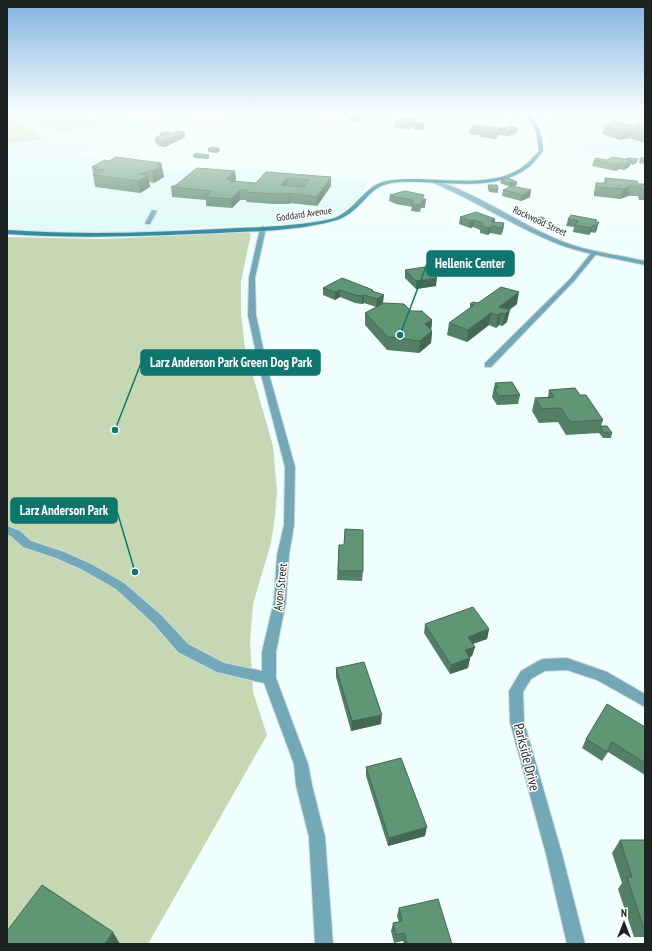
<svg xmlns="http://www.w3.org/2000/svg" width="652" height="951" viewBox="0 0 652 951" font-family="'PT Sans Narrow',sans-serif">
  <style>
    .built { fill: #defaf7 }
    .green { fill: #c6d7b3 }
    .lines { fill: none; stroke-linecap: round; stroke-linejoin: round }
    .lane-casing { stroke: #cedcda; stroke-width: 2 }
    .street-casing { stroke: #cedcda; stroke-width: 2 }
    .secondary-casing { stroke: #cedcda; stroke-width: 2 }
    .lane { fill: #73a8b8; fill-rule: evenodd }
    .street { fill: #73a8b8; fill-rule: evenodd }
    .secondary { fill: #1f7f97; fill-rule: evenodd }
    .wall { fill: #538065 }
    .shaded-wall { fill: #436853 }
    .building { fill: #609576; stroke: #436853; fill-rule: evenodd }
    .labels { text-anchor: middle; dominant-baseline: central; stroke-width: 3; stroke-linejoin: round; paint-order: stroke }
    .far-street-label { font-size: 10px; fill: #1d2423; stroke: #fff }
    .street-label { font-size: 12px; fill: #1d2423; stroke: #fff }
    .near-street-label { font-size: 14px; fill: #1d2423; stroke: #fff }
    .leader { fill: none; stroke: #0f766e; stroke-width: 1.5 }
    .callout-dot { fill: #0f766e; stroke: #fff; stroke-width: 1.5 }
    .callout { fill: #0f766e; stroke: #0f766e; stroke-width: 1.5 }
    .callout-label { font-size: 13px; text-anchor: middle; font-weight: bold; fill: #fff }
  </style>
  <rect width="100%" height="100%" fill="#f0fffd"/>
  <path class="built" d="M7 114H125L156 118 78 155 121 161 127 164 170 170 190 171 237 168 292 173 317 178H345L370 181 358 198 343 212 335 216 308 222 128 232H63L7 229Z
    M534 114H645V162L548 145 547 134Z"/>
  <path class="green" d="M78 114 103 124 58 132 17 115Z
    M12 118 43 139 7 144V119Z
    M245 232 251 234 241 281V314L245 348 273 446 277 491 275 516 271 543 253 604 250 641 253 692 267 735 148 944H7V237L105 239Z"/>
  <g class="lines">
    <defs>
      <path id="lane" d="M564 118 565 120 548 122 546 121Z
        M152 210 157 211 150 224H146L145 223Z
        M593 251 598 252 574 281 491 367H485V363L570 279Z"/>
      <path id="street" d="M433 180C476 192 513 220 554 238 582 251 614 254 645 261V265C614 258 582 254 553 242 511 225 473 199 431 182Z
        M263 226 266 228 255 278 256 315 267 367 295 467 294 525 289 555 286 601 276 652V678L308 764 312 785 325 837 333 944H315L309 837 296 785 294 764 264 683 217 672 178 652 154 624 116 589 83 570 56 558 23 547 12 537 7 534V526L20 531 31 541 64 552 91 564 124 583 162 616 188 644 224 663 262 671V652L274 601 277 555 284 525 285 467 259 367 248 315 249 278 260 228Z
        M567 658 607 672 645 694V707L597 680 567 670 545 671 531 679 523 692 524 722 562 854 585 944H567L546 854 510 722 509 691 521 671 538 661 543 659Z"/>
      <path id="secondary" d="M526 114H530C539 125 543 137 543 151 539 156 534 163 529 167 500 190 455 183 420 182 409 182 398 181 387 184 366 189 360 215 333 221 296 231 257 231 219 233 148 236 78 239 7 234V230C78 235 148 233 219 229 256 227 294 227 331 219 355 213 363 185 387 181 428 173 492 194 526 164 531 160 535 155 539 151L536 131Z"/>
    </defs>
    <use href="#lane" class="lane-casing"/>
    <use href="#street" class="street-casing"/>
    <use href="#secondary" class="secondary-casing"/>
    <use href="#lane" class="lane"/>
    <use href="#street" class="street"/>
    <use href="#secondary" class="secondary"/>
  </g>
  <path class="wall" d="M184 114H197V115L193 117 184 116Z
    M199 114H217V115L205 116Z
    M320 114H352L351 117H362V120L358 122 349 120V117Z
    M627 114H645V120L626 116Z
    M416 120 415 123H424V129L420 130 414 129V126L408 129 394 127 395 121Z
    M612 121 632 125 645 122V143L629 138 620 140 602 134 604 126 612 124Z
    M510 126 517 133 508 136 498 135 496 139 480 137V135L469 134 470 129H500Z
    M160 134 185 137 165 147 157 146V144H156L155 138 160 135Z
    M211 147 220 151 216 153 208 152V149Z
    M193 155H209V158L207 159 194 158Z
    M645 158V164L639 163 640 160Z
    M638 159 637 162 633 165 630 164V166L624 170 619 169 616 171 592 166 594 160H607Z
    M109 161 161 163 164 177 154 183 149 182 150 187 140 193 95 187 92 167Z
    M235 171 236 180 234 181 256 183 266 172 331 177V186L317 206 290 203 289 204H273L247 202 246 200H240L232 208 206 206V200L172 197 171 187Z
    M605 178 638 184H645V200H639L638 196H628L620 199 594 196V192L596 183H604Z
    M501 180 517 185 513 186 530 197 521 201 502 196 503 190 510 187 500 183Z
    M488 185 498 189V193L489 192 488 188Z
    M390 195 426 199 425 208H421L420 212 411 211 412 207 396 204 389 201Z
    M460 217 504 223 503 230 501 235 490 233 488 235 480 233V230L473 227 470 228 459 224Z
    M532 218 547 224 538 225 532 222Z
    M568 219 597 222V229L595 233 591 232 589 235 573 232 574 227 566 226Z
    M405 270 436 286 416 289 405 278Z
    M323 288 373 291 383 303 411 311 432 320 431 330 432 331 431 343 419 353 387 350 365 325V313L376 307 364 303 362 304 355 303 340 297 335 300 323 295Z
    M478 303 517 304 509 310 507 322 502 326 499 325 496 328 489 325 467 342 447 335 449 323 470 308V304Z
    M495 383 520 395 518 404 497 405 492 397Z
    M549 390 580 395 603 420 601 426 612 433 611 438H603L599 433 566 435 558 422 539 423 532 411 535 398 548 397Z
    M339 545 363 571 362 581 337 580Z
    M425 624 489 629 487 639 473 644 475 647 472 656 470 657 468 668 450 674 424 633Z
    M336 668 381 724 351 731 336 677Z
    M645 727V775L608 752 602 761 582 748 586 739Z
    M366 767 425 836 388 846 366 776Z
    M620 840H645V937H634L618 889 622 883 612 853Z
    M399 908 452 944H404L403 941 394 943 391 931 393 923 399 922 397 916Z"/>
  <path class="shaded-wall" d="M193 114H197V115L193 117Z
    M205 114H217V115L205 116Z
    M362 117V120L358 122V119Z
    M416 120 415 124H414V126L408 129 409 123Z
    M424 123V129L420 130 421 125Z
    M645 127V132L639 128Z
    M518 128 517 133 508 136 509 131Z
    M499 130 498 135 496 139 497 133Z
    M631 130 629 138 620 140 623 132Z
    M185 132V137L165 147 164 141Z
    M219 148 220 151 216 153V150Z
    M209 155V158L207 159V156Z
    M638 159 637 162 633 165 634 162Z
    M631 160 630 166 624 170 625 164Z
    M161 163 164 177 154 183 152 171 157 165Z
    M620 163 619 169 616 171 618 165Z
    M147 171 150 187 140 193 138 181 140 174Z
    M235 171 236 180 231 184 226 179Z
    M331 177V186L317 206V197Z
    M287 178V187L281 185Z
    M517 182V185L510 187V183Z
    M630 186 628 196 620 199 623 189Z
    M240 190V200L232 208 231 199Z
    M531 190 530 197 521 201 522 195Z
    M290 193V203L289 204V194Z
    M495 219 494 226H491L490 233 488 235 489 228 492 220Z
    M474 220 473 227 470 228 471 221Z
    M548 221 547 224 538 225 539 222Z
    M599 222 597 229 595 233 596 226Z
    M504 223 503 230 501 235 502 228Z
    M593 225 591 232 589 235 591 228Z
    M437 278 436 286 416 289V281Z
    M340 290V297L335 300V292Z
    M519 292 517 304 504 314 501 313 499 325 496 328 499 307Z
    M364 295V303L362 304V296Z
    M384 295 383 303 376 307 377 299Z
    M510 310 507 322 502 326 505 314Z
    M491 313 489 325 467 342 468 330Z
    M432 320 431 332 432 331 431 343 419 353 420 341 425 324Z
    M489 629 487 639 466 646 468 637Z
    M475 647 472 656 463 660 465 650Z
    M470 658 468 668 450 674 451 665Z
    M382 715 381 724 351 731 352 721Z
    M427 827 425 836 388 846 389 838Z
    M113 932 120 944H105Z"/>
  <path class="building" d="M353 116 362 117 358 119 349 118Z
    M402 118 416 120 409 123 395 121Z
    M612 121 632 125 645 122V127L639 128 645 130V134L631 130 623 132 604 126 613 123Z
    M417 122 424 123 421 125 414 124Z
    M474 125 500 128 499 129 510 126 518 128 509 131 499 130 497 133 481 132 482 130 470 129Z
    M176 131 185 132 164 141 156 140 159 139 155 138 163 134H160L164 132 173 133Z
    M211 147 219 148 216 150 208 149Z
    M196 153 209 155 207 156 193 155Z
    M116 157 161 163 157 165H162L152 171H147L140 174 148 175 138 181 93 175 104 170 94 169 97 167H92L105 160 109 161Z
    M613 157 631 160 625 164 620 163 618 165 594 160 596 158 607 160Z
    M629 158 638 159 634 162 631 161V160L626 159Z
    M641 158H645V161L640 160Z
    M197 168 235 171 226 179H231L230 181 256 183 266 172 331 177 317 197 290 193 289 194H273L246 192 248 190H240L231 199 205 197 212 191 171 187 176 185ZM287 178 309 180 304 187 281 185Z
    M508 178 517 182 510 183 501 180Z
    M605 178 637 181 638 184H645V190H642L641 187 630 186 623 189 596 187V183H606Z
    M488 185H497L498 189H489Z
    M512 186 531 190 522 195 503 190Z
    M405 191 424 195 422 199H426L425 201H422L421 205H412L413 200 396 197 390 195Z
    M476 212 495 219 492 220V222L504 223 502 228 491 226 489 228 481 226 483 223 474 220 471 221 460 217Z
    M571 215 597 220 595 222H599L596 226 593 225 591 228 575 225 578 221 568 219Z
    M542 217 548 221 539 222 532 218Z
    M425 267 437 278 416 281 405 270Z
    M342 278 373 290 372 291 384 295 377 299 364 295 362 296 355 295 340 290 335 292 323 288Z
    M501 287 519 292 499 307 510 310 505 314 501 313 498 315 491 313 468 330 449 323 474 305 470 304 473 302 478 303Z
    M384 303 404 304 411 311H422L432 320 425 324 432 331 420 341 388 337 365 313Z
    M512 382 520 395 498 396 494 388H498L495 383Z
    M575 388 580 395H586L603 420 570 422 561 408 542 409 535 398 554 397 549 390Z
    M601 426H607L612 433H604L601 428Z
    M345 529 363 530V571H338L339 545H344Z
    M473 607 489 629 468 637 475 647 465 650 470 658 451 665 425 624Z
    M364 662 382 715 352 721 336 668Z
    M607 704 645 727V763L612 742 607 752 586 739Z
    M401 758 427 827 389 838 366 767Z
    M620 840H645V926H643L627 877H632Z
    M42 885 113 932 105 944H7V931Z
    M438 899 452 944H407L404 933 396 935 393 923 402 921 399 908Z"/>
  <linearGradient id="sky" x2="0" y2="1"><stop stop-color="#81b2e2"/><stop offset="0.46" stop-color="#f8fffe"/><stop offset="1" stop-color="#f8fffe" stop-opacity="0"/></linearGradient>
  <rect width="652" height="247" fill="url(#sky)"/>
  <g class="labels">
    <g class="far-street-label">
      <text transform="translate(304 214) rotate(-8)">Goddard Avenue</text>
      <text transform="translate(540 221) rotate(25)">Rockwood Street</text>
    </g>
    <g class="street-label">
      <text transform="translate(280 587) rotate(-84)">Avon Street</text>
    </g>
    <g class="near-street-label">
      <text transform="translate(527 757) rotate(76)">Parkside Drive</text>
    </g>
  </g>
  <path class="leader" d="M400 335L427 264M115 430L141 363M135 572L117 511"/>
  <g class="callout-dot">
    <circle cx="400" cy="335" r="4"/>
    <circle cx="115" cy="430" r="4"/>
    <circle cx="135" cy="572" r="4"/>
  </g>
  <g class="callout">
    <rect x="427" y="251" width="87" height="25" rx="4"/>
    <rect x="141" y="350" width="179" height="25" rx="4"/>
    <rect x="11" y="498" width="106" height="25" rx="4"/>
  </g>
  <g class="callout-label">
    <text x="470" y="268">Hellenic Center</text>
    <text x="231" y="367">Larz Anderson Park Green Dog Park</text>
    <text x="64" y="515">Larz Anderson Park</text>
  </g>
  <rect width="652" height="951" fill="none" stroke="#1d2423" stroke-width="16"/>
  <g transform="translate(624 923)" stroke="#ffffff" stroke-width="3" paint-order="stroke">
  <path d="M0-3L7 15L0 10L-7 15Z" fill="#1d2423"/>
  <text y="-6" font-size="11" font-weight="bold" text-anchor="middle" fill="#1d2423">N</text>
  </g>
</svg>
